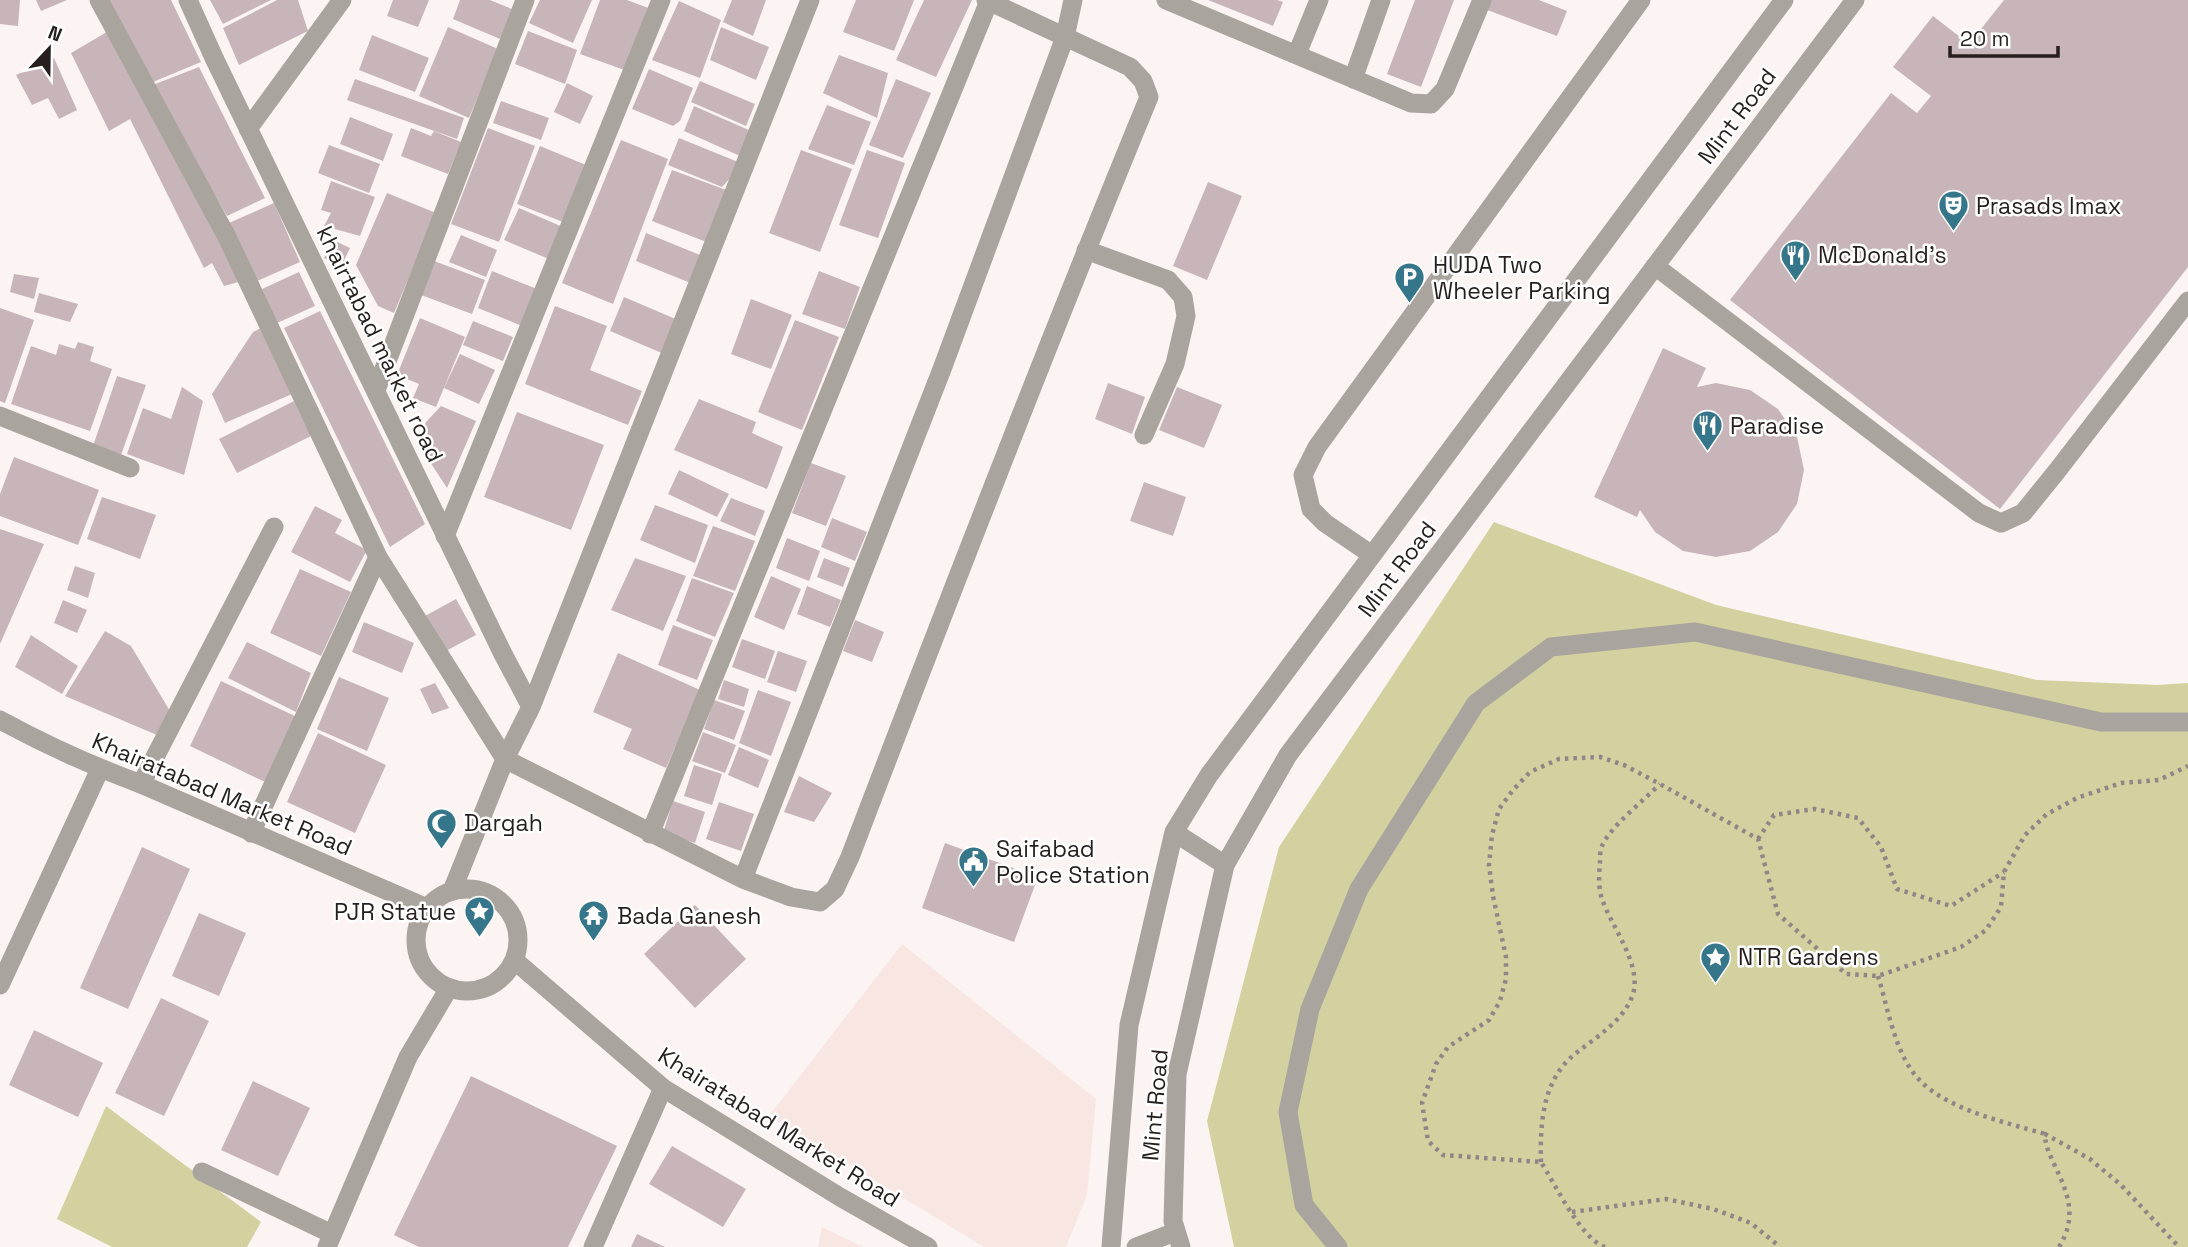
<svg xmlns="http://www.w3.org/2000/svg" width="2188" height="1247" viewBox="0 0 2188 1247" font-family="'Space Grotesk',sans-serif">
  <style>
    .built { fill: #f8e6e2 }
    .green { fill: #d3d1a0 }
    .building { fill: #c8b5ba }
    .lines { fill: none; stroke-linecap: round; stroke-linejoin: round }
    .path { stroke: #8f8785; stroke-width: 4.5; stroke-dasharray: 3.5 5; stroke-linecap: butt }
    .service { stroke: #a9a49e; stroke-width: 19 }
    .pedestrian { stroke: #a9a49e; stroke-width: 19 }
    .minor { stroke: #a9a49e; stroke-width: 19 }
    .tertiary { stroke: #a9a49e; stroke-width: 19 }
    .labels { text-anchor: middle; dominant-baseline: central; stroke-width: 5; stroke-linejoin: round; paint-order: stroke }
    .street-label { font-size: 23px; fill: #261f1d; stroke: #fff }
    .poi-label { font-size: 23px; fill: #261f1d; stroke: #fff; text-anchor: start }
  </style>
  <rect width="100%" height="100%" fill="#fcf4f2"/>
  <path class="built" d="M902 944 1096 1099 1087 1195 1066 1247H984L769 1116Z
    M822 1227 864 1247H818Z"/>
  <path class="green" d="M1494 522 1716 605 2037 680 2157 685 2188 683V1247H1234L1207 1121 1279 847Z
    M106 1106 261 1222 247 1247H112L57 1219Z"/>
  <path class="building" d="M0 0H20L18 26 0 24Z
    M36 0H67L41 11Z
    M108 0H171L201 62 153 82Z
    M210 0H271L223 24Z
    M277 0H298L308 31 239 65 223 28Z
    M393 0H429L418 27 387 16Z
    M460 0H490L514 10 500 39 453 19Z
    M540 0H592L573 43 529 23Z
    M600 0H627L651 9 627 71 580 54Z
    M732 0H766L753 36 723 22Z
    M856 0H914L894 51 843 32Z
    M924 0H972L936 77 896 60Z
    M1208 0H1277L1283 2 1273 26Z
    M1415 0H1454L1421 87 1387 74Z
    M1485 0H1539L1567 11 1557 36 1482 8Z
    M2004 0H2188V267L2000 509 1730 300 1891 93 1917 113 1931 96 1893 67 1933 16 1969 44Z
    M679 1 721 20 700 78 652 60Z
    M448 27 498 49 469 118 419 96Z
    M721 27 769 47 756 80 710 60Z
    M112 29 242 281 224 286 212 263 204 268 130 119 109 131 71 53Z
    M528 31 577 50 565 84 515 64Z
    M372 35 429 58 415 92 359 70Z
    M839 55 888 73 877 118 823 93Z
    M54 58 77 110 59 119 48 98 32 105 16 75Z
    M199 67 265 198 227 216 150 86Z
    M649 69 693 88 680 121 673 126 632 109Z
    M355 79 464 118 457 139 347 100Z
    M896 79 931 93 903 158 869 145Z
    M700 81 755 104 746 126 691 102Z
    M567 83 593 96 580 124 554 112Z
    M501 101 549 118 541 140 493 123Z
    M827 105 871 122 854 165 808 149Z
    M694 106 751 131 740 156 684 131Z
    M350 117 393 134 383 161 340 144Z
    M411 128 431 136 434 131 461 142 448 174 401 156Z
    M488 128 535 146 499 242 451 224Z
    M679 138 743 164 722 187 668 165Z
    M621 140 668 159 613 304 562 283Z
    M329 145 380 164 369 193 318 173Z
    M540 146 586 165 563 222 517 204Z
    M801 150 852 169 820 252 769 233Z
    M867 150 905 163 878 238 839 225Z
    M672 170 729 191 709 243 652 221Z
    M331 181 375 197 360 236 324 226 331 213 321 210Z
    M1208 182 1242 196 1207 280 1173 266Z
    M387 193 436 213 394 313 378 306 356 265Z
    M274 203 300 262 255 282 229 223Z
    M519 208 565 228 551 260 504 240Z
    M646 233 700 255 693 284 636 261Z
    M461 235 497 250 486 277 449 262Z
    M333 240 350 248 341 267 324 258Z
    M434 261 485 280 472 314 421 295Z
    M492 271 537 289 522 326 478 308Z
    M819 271 860 287 845 329 802 314Z
    M299 272 315 306 277 323 262 289Z
    M14 274 39 278 34 299 10 292Z
    M39 293 78 304 70 322 34 312Z
    M624 297 678 320 664 354 610 331Z
    M751 299 792 315 771 369 731 354Z
    M555 306 607 326 590 370 642 391 628 425 525 384Z
    M0 308 34 320 5 403 0 401Z
    M320 311 425 524 390 547 284 328Z
    M420 318 465 337 436 407 413 398 419 384 397 375Z
    M795 320 839 337 802 430 758 412Z
    M473 321 513 337 503 361 463 345Z
    M263 327 292 394 225 423 212 394 253 332Z
    M78 342 94 347 90 361 112 369 90 431 11 404 31 346 56 355 59 344 75 349Z
    M1663 348 1706 368 1697 387 1716 383 1750 390 1778 409 1797 437 1804 470 1797 504 1778 532 1750 551 1716 557 1683 551 1655 532 1640 510 1637 517 1594 497Z
    M460 354 495 370 479 404 444 388Z
    M117 376 146 385 121 455 93 446Z
    M1108 383 1145 397 1132 434 1095 419Z
    M182 387 203 401 184 475 127 454 143 408 171 419Z
    M1177 387 1222 405 1204 448 1159 430Z
    M699 399 756 422 752 433 783 447 767 489 674 450Z
    M294 401 311 436 237 473 219 439Z
    M441 406 476 421 447 488 417 442 426 422Z
    M517 412 604 445 571 530 484 497Z
    M14 457 99 490 78 545 0 516V494Z
    M811 463 846 476 826 526 792 513Z
    M679 470 729 494 717 517 668 494Z
    M1144 482 1186 497 1173 536 1130 521Z
    M102 497 156 515 140 559 87 539Z
    M731 498 765 511 755 536 720 521Z
    M655 505 708 525 695 563 640 540Z
    M315 506 342 520 335 533 367 550 350 582 291 552Z
    M832 518 867 532 855 561 821 547Z
    M713 526 755 541 735 591 693 576Z
    M0 529 44 544 0 644Z
    M787 538 820 551 809 581 776 568Z
    M635 558 686 576 663 631 611 610Z
    M824 558 850 568 843 587 817 577Z
    M75 566 95 573 88 598 67 590Z
    M300 569 351 592 321 656 270 633Z
    M771 576 801 589 784 630 754 617Z
    M692 578 734 593 715 637 676 621Z
    M807 586 841 600 830 627 797 614Z
    M456 599 476 635 444 652 425 616Z
    M63 600 87 610 77 633 54 623Z
    M855 620 884 632 872 662 843 651Z
    M364 622 414 643 402 673 352 652Z
    M673 625 713 640 697 680 658 665Z
    M105 631 131 646 170 711 157 735 65 696Z
    M31 635 78 666 62 694 15 667Z
    M742 639 775 651 765 679 732 667Z
    M247 642 311 673 296 712 228 678Z
    M778 651 807 661 796 692 767 682Z
    M618 653 700 690 666 768 623 749 632 729 593 712Z
    M339 677 389 698 367 751 317 729Z
    M724 680 749 689 744 707 718 699Z
    M221 681 297 717 265 782 190 746Z
    M435 683 449 708 432 714 420 689Z
    M758 690 791 702 771 756 739 743Z
    M714 700 745 711 734 740 704 729Z
    M703 732 736 745 725 773 692 761Z
    M318 733 386 765 355 833 287 802Z
    M739 747 769 760 758 788 728 775Z
    M694 765 722 774 712 805 684 796Z
    M799 776 832 793 814 822 784 812Z
    M673 801 705 812 695 843 663 833Z
    M719 802 754 814 741 851 706 839Z
    M945 843 1038 877 1014 942 922 908Z
    M142 847 190 869 128 1009 80 988Z
    M695 905 746 959 695 1008 644 954Z
    M199 913 246 933 219 996 172 976Z
    M161 998 209 1021 164 1116 115 1093Z
    M34 1030 103 1063 78 1117 9 1085Z
    M471 1076 617 1146 568 1247H419L394 1235Z
    M253 1081 310 1108 278 1176 221 1150Z
    M672 1146 746 1189 723 1227 649 1184Z
    M637 1234 665 1247H631Z"/>
  <g class="lines">
    <path class="path" d="M1758 839 1774 815 1815 809 1858 818 1881 847 1897 889 1951 906 2004 872
      M1878 976C1887 1005 1893 1042 1910 1068 1935 1108 2002 1121 2045 1134
      M1541 1162C1540 1125 1542 1080 1575 1054 1596 1037 1624 1021 1633 994 1642 964 1611 926 1602 899 1598 887 1599 874 1600 862 1600 857 1600 850 1602 846 1609 828 1645 799 1660 784
      M1572 1212 1666 1199 1713 1209 1751 1223 1780 1247
      M1605 1247C1581 1239 1555 1184 1541 1162L1443 1155 1428 1141 1422 1103 1436 1064 1448 1047 1489 1020 1500 1001 1506 979V957L1493 896 1489 865 1492 835 1499 809 1513 790 1530 772 1559 759 1600 757 1624 765 1660 784 1758 839 1778 914 1846 974 1878 976 1961 947 1986 930 2001 907 2004 872 2025 835 2047 814 2077 798 2121 783 2159 780 2188 766
      M2059 1247C2077 1218 2069 1195 2055 1166 2050 1155 2045 1146 2045 1134L2090 1159 2121 1185 2179 1247"/>
    <path class="service" d="M1655 266 1979 513 2001 523 2023 513 2057 471 2188 301
      M141 784 274 527"/>
    <path class="pedestrian" d="M1338 1247 1304 1205 1288 1112 1310 1009 1359 889 1476 703 1551 647 1695 632 2101 722H2188"/>
    <path class="minor" d="M99 0 227 237 378 557 505 759 743 879 791 897 820 902 835 889 850 857C947 603 1045 349 1149 97L1143 81 1130 67 986 0
      M188 0 215 60 503 654 531 707
      M1166 0 1411 103 1431 104 1445 89 1482 0
      M1297 54 1319 0
      M1353 79 1381 0
      M248 129 342 0
      M1086 250 1168 280 1183 297 1186 316 1175 364 1144 435
      M376 390 525 0
      M0 416 130 468
      M445 536 661 0
      M1372 555 1325 523 1311 509 1303 475 1317 447 1641 0
      M251 833 378 557
      M650 834 989 1
      M743 879 942 369 1065 37 1073 0
      M452 891 505 759 531 707 810 0
      M0 985 100 769
      M202 1172 332 1234
      M593 1247 663 1088"/>
    <path class="tertiary" d="M0 720C46 745 92 766 141 784L427 908
      M1174 832 1225 865
      M416 940a51 51 0 1 1 102 0a51 51 0 1 1-102 0Z
      M514 960 663 1088 840 1197 928 1247
      M327 1247 408 1057 449 988
      M1111 1247 1129 1025 1174 832 1209 775 1784 0
      M1136 1247 1175 1232
      M1181 1247 1173 1221 1177 1074 1225 865 1288 755 1855 0"/>
  </g>
  <defs>
    <symbol id="theatre-pin" viewBox="-11 -11 22 30"><path d="M0 17L-7.5 6A9.5 9.5 0 1 1 7.5 6Z" fill="#36768a" stroke="#fff"/><path d="M-5-5.5Q0-4 5-5.5V0Q5 5 0 6Q-5 5-5 0ZM-3.3-2.5H-1v1.5H-3.3ZM1-2.5H3.3v1.5H1ZM-2.8 1Q0 5.5 2.8 1Z" fill="#fff"/></symbol>
    <symbol id="restaurant-pin" viewBox="-11 -11 22 30"><path d="M0 17L-7.5 6A9.5 9.5 0 1 1 7.5 6Z" fill="#36768a" stroke="#fff"/><path d="M-5-6h1v4h1v-4h1v4h1v-4h1v5L-1.5 .5V6h-2V.5L-5-1ZM5-6V6H3V1.5H1.5Q1.5-4 5-6Z" fill="#fff"/></symbol>
    <symbol id="parking-pin" viewBox="-11 -11 22 30"><path d="M0 17L-7.5 6A9.5 9.5 0 1 1 7.5 6Z" fill="#36768a" stroke="#fff"/><path d="M-3.5-5.5H1a3.5 3.5 0 0 1 0 7H-1V5.5H-3.5ZM-1-3.4V-.6H.8a1.4 1.4 0 0 0 0-2.8Z" fill="#fff"/></symbol>
    <symbol id="mosque-pin" viewBox="-11 -11 22 30"><path d="M0 17L-7.5 6A9.5 9.5 0 1 1 7.5 6Z" fill="#36768a" stroke="#fff"/><path d="M3.5-4.9A6 6 0 1 0 3.5 4.9A5 5 0 1 1 3.5-4.9Z" fill="#fff"/></symbol>
    <symbol id="civic-pin" viewBox="-11 -11 22 30"><path d="M0 17L-7.5 6A9.5 9.5 0 1 1 7.5 6Z" fill="#36768a" stroke="#fff"/><path d="M-.6-6.5H3V-4.5H.6V-3L4-1V1h2V6H-6V1h2V-1L-.6-3ZM-1.2 2.5V6h2.4V2.5Z" fill="#fff"/></symbol>
    <symbol id="sight-pin" viewBox="-11 -11 22 30"><path d="M0 17L-7.5 6A9.5 9.5 0 1 1 7.5 6Z" fill="#36768a" stroke="#fff"/><path d="M0-6L1.8-2.2L6-1.7L2.9 1.2L3.7 5.4L0 3.3L-3.7 5.4L-2.9 1.2L-6-1.7L-1.8-2.2Z" fill="#fff"/></symbol>
    <symbol id="temple-pin" viewBox="-11 -11 22 30"><path d="M0 17L-7.5 6A9.5 9.5 0 1 1 7.5 6Z" fill="#36768a" stroke="#fff"/><path d="M0-6L5-2H3V0L6.5 2.5H4V6H1.5V3h-3V6H-4V2.5H-6.5L-3 0V-2H-5Z" fill="#fff"/></symbol>
  </defs>
  <g fill-rule="evenodd">
    <use href="#theatre-pin" x="1936" y="188" width="35" height="47"/>
    <use href="#restaurant-pin" x="1778" y="238" width="35" height="47"/>
    <use href="#parking-pin" x="1392" y="260" width="35" height="47"/>
    <use href="#restaurant-pin" x="1690" y="408" width="35" height="47"/>
    <use href="#mosque-pin" x="424" y="806" width="35" height="47"/>
    <use href="#civic-pin" x="956" y="844" width="35" height="47"/>
    <use href="#sight-pin" x="462" y="894" width="35" height="47"/>
    <use href="#temple-pin" x="576" y="898" width="35" height="47"/>
    <use href="#sight-pin" x="1698" y="940" width="35" height="47"/>
  </g>
  <g class="labels">
    <g class="street-label">
      <text transform="translate(1737 116) rotate(-53)">Mint Road</text>
      <text transform="translate(380 344) rotate(64)">khairtabad market road</text>
      <text transform="translate(1397 569) rotate(-53)">Mint Road</text>
      <text transform="translate(222 794) rotate(23)">Khairatabad Market Road</text>
      <text transform="translate(1155 1105) rotate(-85)">Mint Road</text>
      <text transform="translate(779 1127) rotate(32)">Khairatabad Market Road</text>
    </g>
    <g class="poi-label">
      <text x="1976" y="206">Prasads Imax</text>
      <text x="1818" y="255">McDonald's</text>
      <text x="1433" y="265">HUDA Two<tspan x="1433" dy="26">Wheeler Parking</tspan></text>
      <text x="1730" y="426">Paradise</text>
      <text x="464" y="823">Dargah</text>
      <text x="996" y="849">Saifabad<tspan x="996" dy="26">Police Station</tspan></text>
      <text x="456" y="912" text-anchor="end">PJR Statue</text>
      <text x="617" y="916">Bada Ganesh</text>
      <text x="1738" y="957">NTR Gardens</text>
    </g>
  </g>
  <g transform="translate(49 49) rotate(22)" stroke="#ffffff" stroke-width="5" paint-order="stroke">
  <path d="M0-5L12 26L0 18L-12 26Z" fill="#261f1d"/>
  <text y="-10" font-size="19" font-weight="bold" text-anchor="middle" fill="#261f1d">N</text>
  </g>
  <path d="M1950 46v10h108v-10" fill="none" stroke="#261f1d" stroke-width="3.5"/>
  <text x="1960" y="46" font-size="21" fill="#261f1d" stroke="#ffffff" stroke-width="5" paint-order="stroke">20 m</text>
</svg>
